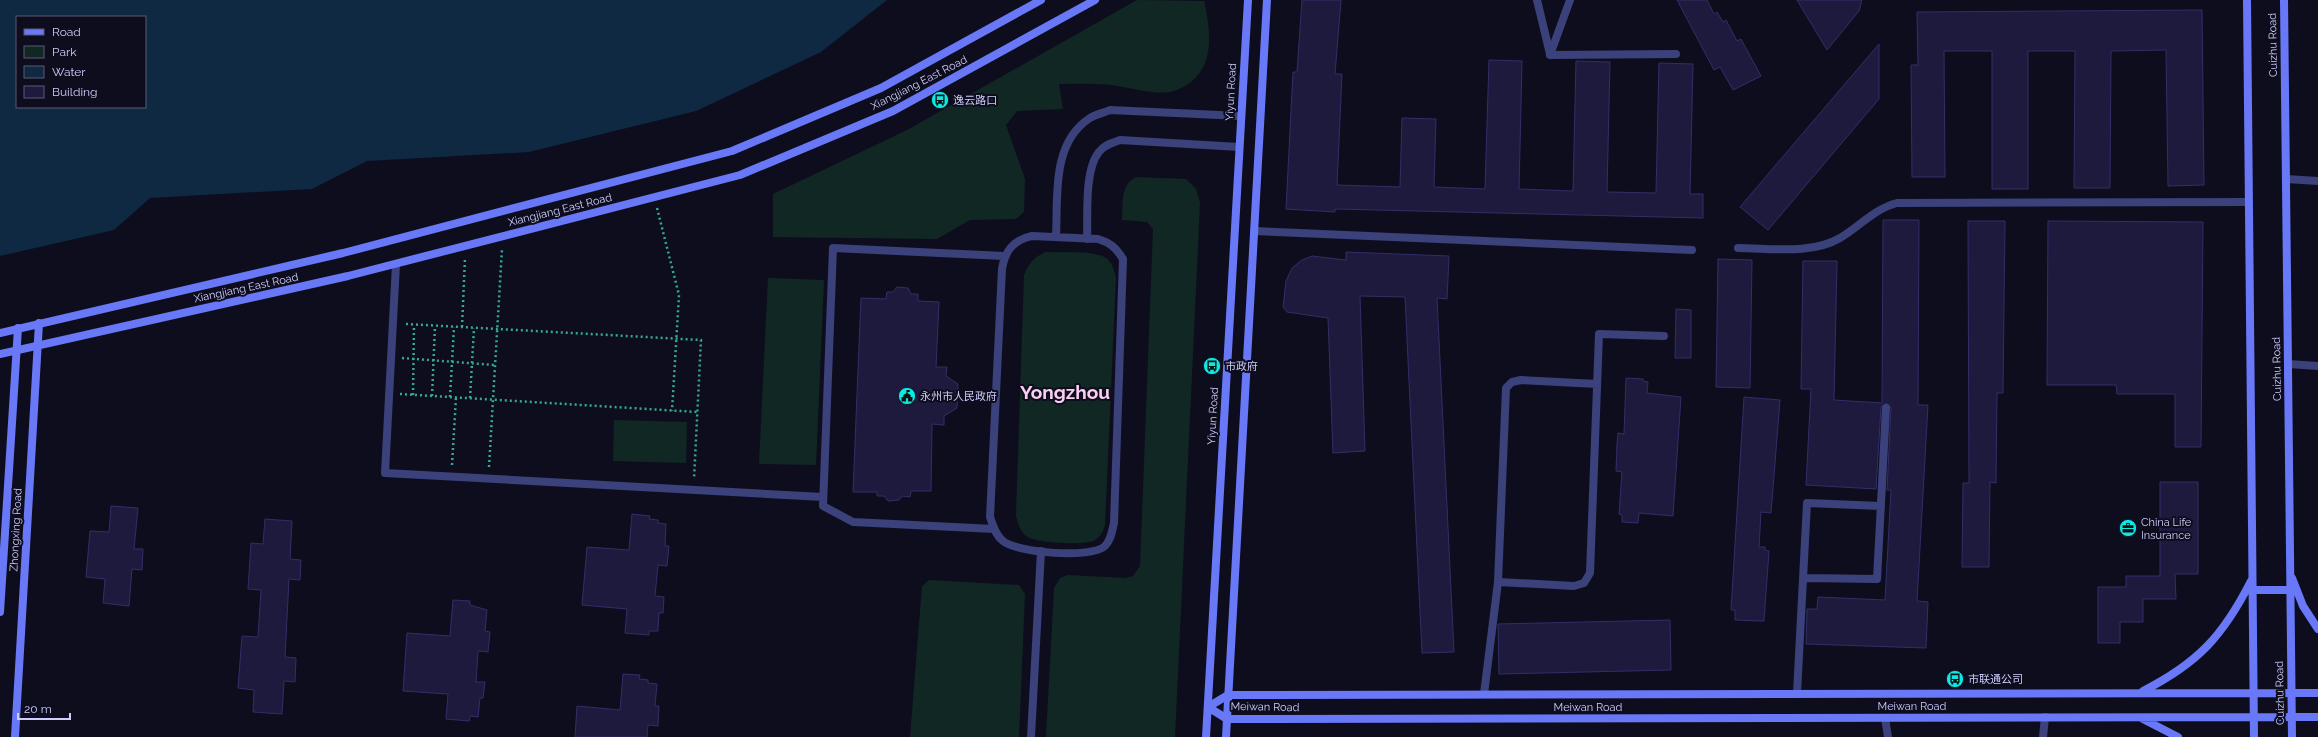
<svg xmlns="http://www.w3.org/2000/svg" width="2318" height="737" viewBox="0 0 2318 737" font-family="Raleway,'Noto Sans SC',sans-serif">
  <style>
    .green { fill: #112724 }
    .water { fill: #0e2941; fill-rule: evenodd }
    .building { fill: #1d1a3e; stroke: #322e68 }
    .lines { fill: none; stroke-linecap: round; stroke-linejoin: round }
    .path { stroke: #34a993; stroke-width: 2.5; stroke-dasharray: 2 3; stroke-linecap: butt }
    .lane { stroke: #3b417a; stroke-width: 8 }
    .street { stroke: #3b417a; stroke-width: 8 }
    .secondary { stroke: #6978f7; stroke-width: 8 }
    .labels { text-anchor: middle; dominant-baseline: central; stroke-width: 4; stroke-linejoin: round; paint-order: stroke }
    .street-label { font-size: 11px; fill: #cdcefc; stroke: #0e0d1e }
    .poi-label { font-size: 11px; fill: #cdcefc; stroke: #0e0d1e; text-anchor: start }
    .town-label { font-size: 19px; font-weight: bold; fill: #fccff2; stroke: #0e0d1e }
  </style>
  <rect width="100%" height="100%" fill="#0e0d1e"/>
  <path class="green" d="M1137 0 1204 1C1212 36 1216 76 1174 91 1159 96 1133 88 1117 86 1098 83 1078 84 1059 84L1063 109 1017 111 1006 125 1025 179 1024 212 1016 219 970 220 937 239 773 237V194L907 130Z
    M1136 177 1186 179 1196 189 1200 203 1175 737H1046L1054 588 1060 578 1068 575 1125 578 1133 576 1140 566 1153 229 1147 222 1122 220C1123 204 1120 185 1136 177Z
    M1046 252C1061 253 1094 250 1106 258 1112 262 1114 270 1116 277L1105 525C1103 531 1101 536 1095 540 1086 546 1034 543 1026 536 1020 531 1018 523 1016 516L1024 275C1029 263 1034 257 1046 252Z
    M768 278 824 280 816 465 759 464Z
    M614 420 687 422 686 463 613 461Z
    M929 580 1019 585 1025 594 1019 737H910L922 586Z"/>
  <path class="water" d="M0 0H887L821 52 696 111 529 152 367 161 312 189 150 198 114 230 0 256ZM17 17H145V107H17Z"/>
  <path class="building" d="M1302 0H1341L1335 74H1342L1337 185 1400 187 1402 118 1436 119 1434 187 1485 189 1489 60 1522 61 1519 189 1573 191 1576 61 1610 62 1607 192 1656 193 1659 63 1693 64 1690 194H1703V218L1335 209V212L1286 209 1293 72H1297Z
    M1677 0H1707L1714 14 1717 12 1723 22 1726 20 1737 41 1741 39 1761 76 1733 90 1720 67 1714 70Z
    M1797 0H1862L1859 11 1827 50Z
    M2202 10 2204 185 2168 186 2166 50 2111 51 2110 188H2074L2075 51H2028V189H1992V51H1944L1945 177H1912L1911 65H1918L1917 12Z
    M1879 44V99L1768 230 1740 207Z
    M1883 220H1919L1918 405H1928L1917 601 1928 602 1926 648 1806 644 1807 609H1817L1818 597 1885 600 1891 490H1887L1891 408 1887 403 1881 407 1876 489 1806 485 1811 389H1801L1803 261H1837L1834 400 1882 403Z
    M1968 221H2005L2003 393H1997L1996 483 1990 482 1989 567H1962L1963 483H1969Z
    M2048 221 2203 222 2201 447H2175V394H2117L2116 385H2047Z
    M1346 252 1449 256 1447 299 1437 298 1454 652 1422 653 1405 297 1360 296 1365 451 1333 453 1328 318 1287 312 1283 307 1286 281 1292 268 1302 260 1312 256 1346 260Z
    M1718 259 1752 260 1750 388 1716 387Z
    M897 287 908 288 911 294H918V301L939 302 936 367H947L946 376 958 384 957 408 944 416V425L932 424 931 491H911L910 497 902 496 899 500 888 501 884 496H877V492H853L861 298 886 299 887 292H893Z
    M1676 309 1691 310V358H1675Z
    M1626 378 1643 379V381L1648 382 1647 393 1681 397 1673 516 1639 513 1638 523 1622 522V515L1619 514 1622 472 1616 471 1617 444 1618 433 1624 434Z
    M1744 397 1780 400 1771 513 1761 512 1759 547H1765V550L1769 551 1764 621H1759L1735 620V610H1731Z
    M2160 482H2198V574H2175L2176 599H2143V622H2120V643H2098V587H2126V576H2160Z
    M111 506 138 508 134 549H143L142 570 132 569 129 606 103 603 105 579 86 577 90 531 109 532Z
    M632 514 650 516 649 519 658 520V523L666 524 665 546H669L667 566 658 565 655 596 664 597 663 613H659L658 631H649V635L625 633 627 609 582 605 587 547 629 550Z
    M265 519 292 521 290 559 301 560 300 580 289 579 285 657 296 658 295 682 284 681 282 714 253 712 254 690 238 688 242 636 258 637 261 590 248 589 251 543 263 544Z
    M453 600 470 601V605L487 610 485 631 490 632 488 652 478 651 476 682H485L483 698H480L478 717 470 716 469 721 446 719 448 694 403 691 407 633 450 636Z
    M1670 620 1671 670 1499 674 1498 624Z
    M623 674 640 675 639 679 648 680V683L657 684 655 706H659L658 726 648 725 647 737H575L577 706 620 710Z"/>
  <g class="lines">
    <path class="path" d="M657 208 679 295 672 411
      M406 324 701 340 694 479
      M462 327 465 258
      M402 358 495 365
      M400 394 697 412
      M413 395 414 325
      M432 396 435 326
      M450 397 454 327
      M470 398 474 328
      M452 465 456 397
      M489 467 502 249"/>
    <path class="lane" d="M1537 0 1550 54
      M1570 0 1550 55 1676 54
      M2286 179 2318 181
      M1032 236 1098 239C1111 243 1116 248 1123 259L1114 523C1112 531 1111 540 1105 546 1092 559 1017 553 1003 541 995 535 993 525 990 517L1002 269C1005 251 1013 240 1032 236Z
      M1056 237C1058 197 1051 143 1090 118 1096 114 1104 113 1110 110L1241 116
      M1087 239C1088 216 1084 170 1099 152 1104 145 1112 143 1120 140L1239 147
      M1738 248C1770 248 1811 255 1840 238 1859 227 1874 209 1897 203L2249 202
      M396 264 385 473 823 497
      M994 529 853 522 823 506 833 248 1004 256
      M1804 578 1877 579 1886 408
      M1498 582 1574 586 1584 583 1590 573 1599 334 1664 336
      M1797 693 1807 503 1881 506
      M1484 694 1498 582 1506 388 1512 382 1521 380 1597 384
      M1031 737 1041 551
      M2043 737 2045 717"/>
    <path class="street" d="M1254 231 1692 250
      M2288 364 2318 366
      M1885 718 1888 737"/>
    <path class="secondary" d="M2247 0 2254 737
      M2284 0 2292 737
      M0 333 343 253 732 151 881 88 1041 0
      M0 354 348 276 740 175 893 111 1095 0
      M2292 578 2303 606 2318 629
      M2252 590H2290
      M0 612 18 328
      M2143 691C2198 663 2223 636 2251 581
      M1208 707 1228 695 2318 693
      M1208 707 1227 719 2318 717
      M2141 718 2178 737
      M15 737 39 323
      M1206 737 1248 0
      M1226 737 1267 0"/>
  </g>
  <defs>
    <symbol id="bus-disc" viewBox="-11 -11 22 22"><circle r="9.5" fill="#0de8e2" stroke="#0e0d1e"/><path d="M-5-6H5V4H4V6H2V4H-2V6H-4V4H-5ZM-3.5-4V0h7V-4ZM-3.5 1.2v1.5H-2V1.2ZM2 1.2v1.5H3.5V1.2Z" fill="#111"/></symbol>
    <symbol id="civic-disc" viewBox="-11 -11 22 22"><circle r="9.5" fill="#0de8e2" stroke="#0e0d1e"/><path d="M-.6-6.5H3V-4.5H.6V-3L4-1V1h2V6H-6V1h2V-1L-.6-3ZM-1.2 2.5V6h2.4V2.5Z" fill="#111"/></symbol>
    <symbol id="office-disc" viewBox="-11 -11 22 22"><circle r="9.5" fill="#0de8e2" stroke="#0e0d1e"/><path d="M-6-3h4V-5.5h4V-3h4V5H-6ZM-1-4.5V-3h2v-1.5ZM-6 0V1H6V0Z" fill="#111"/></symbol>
  </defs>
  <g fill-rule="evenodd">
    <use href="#bus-disc" x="930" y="90" width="20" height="20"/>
    <use href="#bus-disc" x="1202" y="356" width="20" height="20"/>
    <use href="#civic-disc" x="897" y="386" width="20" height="20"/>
    <use href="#office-disc" x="2118" y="518" width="20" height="20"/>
    <use href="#bus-disc" x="1945" y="669" width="20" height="20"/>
  </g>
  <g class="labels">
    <g class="street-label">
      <text transform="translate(2273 45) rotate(-91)">Cuizhu Road</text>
      <text transform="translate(919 83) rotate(-27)">Xiangjiang East Road</text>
      <text transform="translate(1231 92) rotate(-87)">Yiyun Road</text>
      <text transform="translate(560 210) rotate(-14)">Xiangjiang East Road</text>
      <text transform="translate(246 288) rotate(-12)">Xiangjiang East Road</text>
      <text transform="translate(2277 369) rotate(-91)">Cuizhu Road</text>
      <text transform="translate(1213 416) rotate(-87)">Yiyun Road</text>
      <text transform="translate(16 530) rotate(-87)">Zhongxing Road</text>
      <text transform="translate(2280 693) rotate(-91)">Cuizhu Road</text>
      <text x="1912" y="706">Meiwan Road</text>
      <text transform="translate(1265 707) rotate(1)">Meiwan Road</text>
      <text x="1588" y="707">Meiwan Road</text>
    </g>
    <g class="poi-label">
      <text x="953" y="100">逸云路口</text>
      <text x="1225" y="366">市政府</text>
      <text x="920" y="396">永州市人民政府</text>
      <text x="2141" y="522">China Life<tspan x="2141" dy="13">Insurance</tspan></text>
      <text x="1968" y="679">市联通公司</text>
    </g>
    <g class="town-label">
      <text x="1065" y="392">Yongzhou</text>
    </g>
  </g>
  <rect x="16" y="16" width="130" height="92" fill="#0e0d1e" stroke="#5a5a77"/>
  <rect x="24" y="29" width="20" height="6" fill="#6978f7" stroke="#5a5a77"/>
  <text x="52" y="36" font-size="12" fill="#cdcefc">Road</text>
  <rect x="24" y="46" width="20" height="12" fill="#112724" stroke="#5a5a77"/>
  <text x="52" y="56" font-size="12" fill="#cdcefc">Park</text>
  <rect x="24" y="66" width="20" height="12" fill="#0e2941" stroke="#5a5a77"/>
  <text x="52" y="76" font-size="12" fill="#cdcefc">Water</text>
  <rect x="24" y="86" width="20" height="12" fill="#1d1a3e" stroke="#5a5a77"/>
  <text x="52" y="96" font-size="12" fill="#cdcefc">Building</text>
  <path d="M18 713v6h52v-6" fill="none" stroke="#cdcefc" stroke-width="2"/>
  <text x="24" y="713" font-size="12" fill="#cdcefc" stroke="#0e0d1e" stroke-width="3" paint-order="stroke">20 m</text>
</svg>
